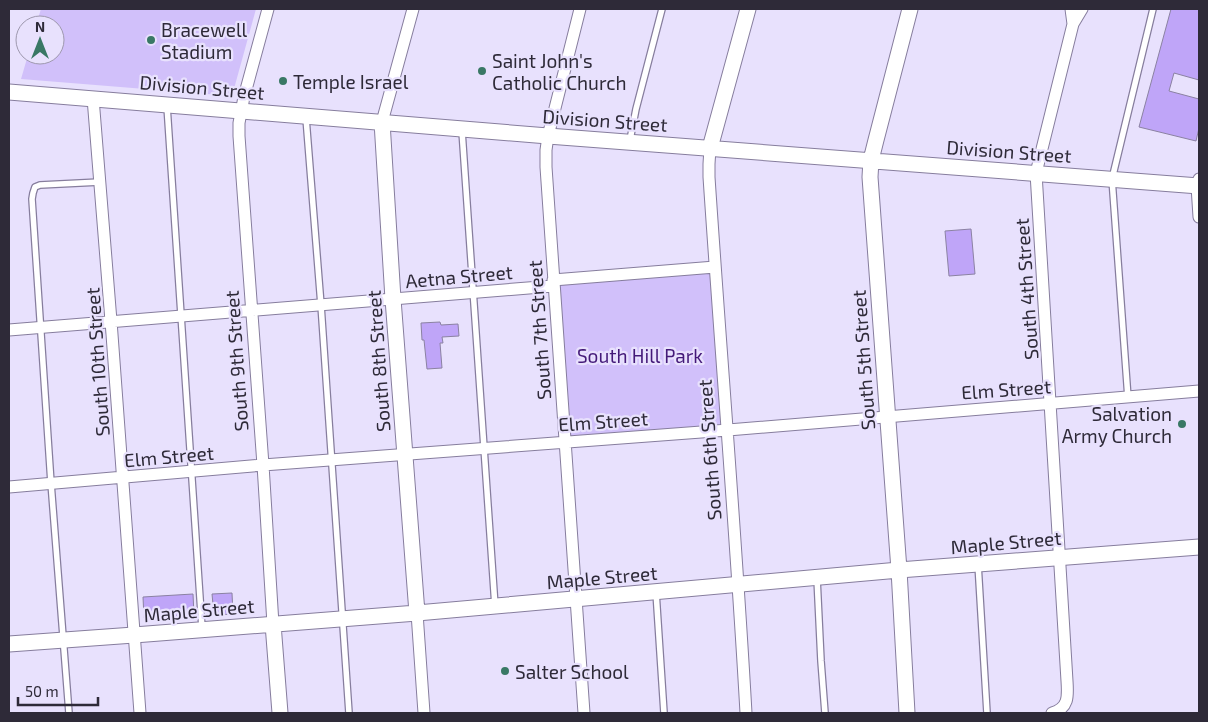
<svg xmlns="http://www.w3.org/2000/svg" width="1208" height="722" viewBox="0 0 1208 722" font-family="'Exo 2',sans-serif">
  <style>
    .green { fill: #d1c0fa }
    .building { fill: #bfa5f8; stroke: #8b82a2 }
    .lines { fill: none; stroke-linecap: round; stroke-linejoin: round }
    .lane-casing { stroke: #867d9d; stroke-width: 8 }
    .street-casing { stroke: #867d9d; stroke-width: 13 }
    .secondary-casing { stroke: #867d9d; stroke-width: 17 }
    .lane { stroke: #fff; stroke-width: 5.5 }
    .street { stroke: #fff; stroke-width: 11 }
    .secondary { stroke: #fff; stroke-width: 15 }
    .poi-dot { fill: #397865; stroke: #e8e1fd; stroke-width: 2 }
    .labels { text-anchor: middle; dominant-baseline: central; stroke-width: 4.5; stroke-linejoin: round; paint-order: stroke }
    .poi-label { font-size: 19px; fill: #2e2a38; stroke: #e8e1fd; text-anchor: start }
    .street-label { font-size: 19px; fill: #2e2a38; stroke: #e8e1fd }
    .park-label { font-size: 19px; fill: #441a79; stroke: #e8e1fd }
  </style>
  <rect width="100%" height="100%" fill="#e8e1fd"/>
  <path class="green" d="M41 9H256L232 96 21 79 28 55H55V25H36Z
    M715 267 728 430 565 441 553 280Z"/>
  <path class="building" d="M1171 9H1199V80L1174 73 1169 91 1199 99V128L1196 141 1139 127Z
    M971 229 975 274 949 276 945 231Z
    M440 322 441 325 458 324 459 336 442 337 443 343H440L442 368 427 369 424 340H422L421 323Z
    M232 593 233 614 214 615 212 594Z
    M193 594 194 615 144 618 143 597Z"/>
  <g class="lines">
    <defs>
      <path id="lane" d="M167 106 202 628
        M306 118 321 305 349 713
        M462 131 495 606
        M630 140 636 109 662 9
        M1128 398 1112 179 1153 9
        M978 564 987 713
        M817 578 821 661 825 713
        M656 592 664 713
        M69 713 51 483 32 199 33 193 35 187 40 185 100 182"/>
      <path id="street" d="M268 9 244 97 239 123V136L263 465 273 624
        M580 9 548 136 546 150V167L584 713
        M1071 9 1073 24
        M93 98 111 321 140 713
        M382 122 413 9
        M710 148 709 164V177C721 356 736 534 746 713
        M1199 179 1197 186 1199 217
        M553 280 715 267
        M9 330 553 286
        M9 487 263 465 728 430 1199 391
        M417 613 424 713
        M1052 713C1069 708 1068 696 1067 681L1036 173 1073 24 1082 9"/>
      <path id="secondary" d="M9 92 548 136 1199 186
        M382 122 393 299 417 613
        M710 148 748 9
        M273 624 280 713
        M9 644 134 635 417 613 899 570 1199 547
        M907 713 899 570 870 177 871 160 876 140 910 9"/>
    </defs>
    <use href="#lane" class="lane-casing"/>
    <use href="#street" class="street-casing"/>
    <use href="#secondary" class="secondary-casing"/>
    <use href="#lane" class="lane"/>
    <use href="#street" class="street"/>
    <use href="#secondary" class="secondary"/>
  </g>
  <g class="poi-dot">
    <circle cx="151" cy="40" r="5"/>
    <circle cx="482" cy="71" r="5"/>
    <circle cx="283" cy="81" r="5"/>
    <circle cx="1182" cy="424" r="5"/>
    <circle cx="505" cy="671" r="5"/>
  </g>
  <g class="labels">
    <g class="poi-label">
      <text x="161" y="29">Bracewell<tspan x="161" dy="22">Stadium</tspan></text>
      <text x="492" y="60">Saint John's<tspan x="492" dy="22">Catholic Church</tspan></text>
      <text x="293" y="81">Temple Israel</text>
      <text x="1172" y="413" text-anchor="end">Salvation<tspan x="1172" dy="22">Army Church</tspan></text>
      <text x="515" y="671">Salter School</text>
    </g>
    <g class="street-label">
      <text transform="translate(202 87) rotate(5)">Division Street</text>
      <text transform="translate(605 120) rotate(4)">Division Street</text>
      <text transform="translate(1009 151) rotate(4)">Division Street</text>
      <text transform="translate(459 276) rotate(-5)">Aetna Street</text>
      <text transform="translate(1026 289) rotate(-94)">South 4th Street</text>
      <text transform="translate(539 330) rotate(-94)">South 7th Street</text>
      <text transform="translate(863 360) rotate(-94)">South 5th Street</text>
      <text transform="translate(236 361) rotate(-94)">South 9th Street</text>
      <text transform="translate(378 361) rotate(-94)">South 8th Street</text>
      <text transform="translate(97 362) rotate(-94)">South 10th Street</text>
      <text transform="translate(1006 389) rotate(-4)">Elm Street</text>
      <text transform="translate(603 421) rotate(-4)">Elm Street</text>
      <text transform="translate(709 450) rotate(-94)">South 6th Street</text>
      <text transform="translate(169 456) rotate(-5)">Elm Street</text>
      <text transform="translate(1006 542) rotate(-5)">Maple Street</text>
      <text transform="translate(602 577) rotate(-5)">Maple Street</text>
      <text transform="translate(199 610) rotate(-5)">Maple Street</text>
    </g>
    <g class="park-label">
      <text x="640" y="355">South Hill Park</text>
    </g>
  </g>
  <rect width="1208" height="722" fill="none" stroke="#2e2a38" stroke-width="20"/>
  <g transform="translate(40 40)"><circle r="24" fill="#e8e1fd" stroke="#9e98ae"/>
  <path d="M0-4L9 19L0 12L-9 19Z" fill="#397865"/>
  <text y="-8" font-size="14" font-weight="bold" text-anchor="middle" fill="#2e2a38">N</text>
  </g>
  <path d="M18 697v8h80v-8" fill="none" stroke="#2e2a38" stroke-width="2.5"/>
  <text x="25" y="697" font-size="15" fill="#2e2a38" stroke="#e8e1fd" stroke-width="4" paint-order="stroke">50 m</text>
</svg>
